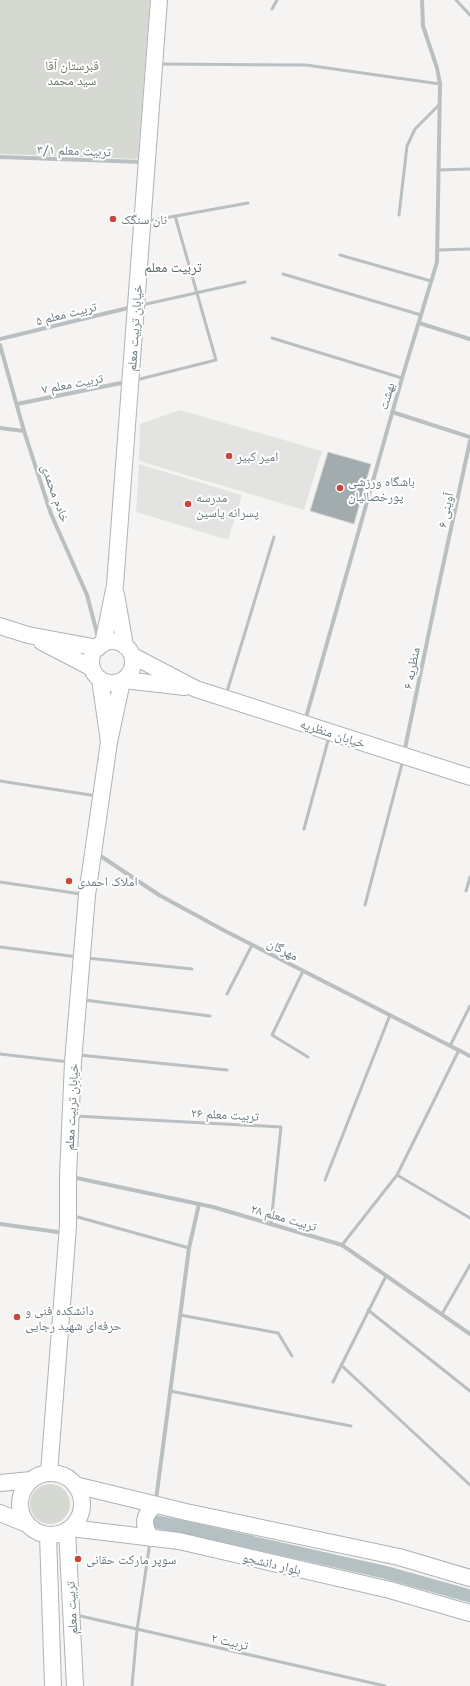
<svg xmlns="http://www.w3.org/2000/svg" width="470" height="1686" viewBox="0 0 470 1686" font-family="'Golos Text','Noto Naskh Arabic',sans-serif">
  <style>
    .built { fill: #e3e4e2 }
    .green { fill: #d6d9d2 }
    .lines { fill: none; stroke-linecap: round; stroke-linejoin: round }
    .canal { stroke: #b4c0c2; stroke-width: 13 }
    .building { fill: #a2abae; stroke: #d6d6d5 }
    .secondary-casing { stroke: #adb3b6; stroke-width: 18 }
    .lane { stroke: #babfc1; stroke-width: 3 }
    .street { stroke: #babfc1; stroke-width: 4 }
    .secondary { stroke: #fff; stroke-width: 16 }
    .poi-dot { fill: #cb453c; stroke: #fff; stroke-width: 1.5 }
    .labels { text-anchor: middle; dominant-baseline: central; stroke-width: 4; stroke-linejoin: round; paint-order: stroke }
    .park-label { font-size: 13px; fill: #6c7766; stroke: #fff }
    .street-label { font-size: 13px; fill: #68797f; stroke: #fff }
    .poi-label { font-size: 13px; fill: #68797f; stroke: #fff; text-anchor: start }
    .neighbourhood-label { font-size: 14px; fill: #556165; stroke: #fff }
  </style>
  <rect width="100%" height="100%" fill="#f5f4f2"/>
  <path class="built" d="M180 410 322 451 304 510 139 461 140 424Z
    M139 464 242 495 228 540 136 512Z"/>
  <path class="green" d="M0 0H150L138 159 0 154Z
    M30 1504a20 20 0 1 1 40 0a20 20 0 1 1-40 0Z"/>
  <g class="lines">
    <path class="canal" d="M157 1522 188 1528 384 1572 470 1596"/>
  </g>
  <path class="building" d="M328 452 371 464 354 524 310 511Z"/>
  <g class="lines">
    <defs>
      <path id="secondary" d="M116 594 125 646
        M0 626 28 635 98 648
        M91 662a21 21 0 1 1 42 0a21 21 0 1 1-42 0Z
        M42 642 92 668
        M103 644 115 585 159 0
        M133 656 196 689 470 777
        M100 679 109 742 122 681
        M124 680 185 687
        M49 1473 68 1226V1176L73 1062 87 895 109 742
        M20 1504a31 31 0 1 1 62 0a31 31 0 1 1-62 0Z
        M0 1483 31 1480
        M75 1485 186 1512 399 1557 470 1578
        M0 1513 27 1524
        M71 1528 179 1541 390 1590 470 1613
        M67 1530 75 1686
        M48 1535 53 1686
        M151 1538C142 1525 143 1514 156 1505"/>
    </defs>
    <use href="#secondary" class="secondary-casing"/>
    <path class="lane" d="M456 0 470 15
      M272 9 277 0
      M158 64 306 65 440 84
      M439 170 470 169
      M399 215 407 146 415 129 439 105
      M148 221 248 203
      M438 250 470 249
      M340 255 431 281
      M283 274 421 315
      M142 305 245 282
      M272 338 402 378
      M136 380 216 360 175 216
      M226 695 274 537
      M0 781 97 796
      M304 829 329 737
      M0 882 81 894
      M466 891 470 877
      M365 905 403 760
      M0 947 78 957
      M87 958 192 969
      M303 971 272 1035 308 1057
      M227 994 252 945
      M84 1000 210 1016
      M450 1046 470 1006
      M0 1054 69 1062
      M79 1055 227 1070
      M75 1116 281 1127 271 1224
      M397 1175 470 1218
      M325 1180 390 1015
      M74 1216 189 1248
      M342 1245 397 1175 459 1050
      M368 1310 470 1391
      M442 1314 470 1265
      M180 1315 278 1333 292 1356
      M341 1365 470 1485
      M333 1382 386 1276
      M170 1391 351 1426
      M76 1615 385 1686
      M132 1686 137 1630 150 1542"/>
    <path class="street" d="M0 157 142 162
      M419 323 470 339
      M0 339 132 307
      M0 345 24 431 51 514 87 595 98 637
      M17 404 126 382
      M392 412 470 437
      M0 428 24 431
      M305 721 402 378 437 262 440 84 437 68 423 26 422 0
      M404 753 439 584 470 441
      M96 853 159 895 227 932 470 1056
      M72 1177 213 1207 342 1245 470 1334
      M0 1224 65 1233
      M156 1500 189 1248 199 1204"/>
    <use href="#secondary" class="secondary"/>
  </g>
  <g class="poi-dot">
    <circle cx="113" cy="219" r="4"/>
    <circle cx="229" cy="456" r="4"/>
    <circle cx="340" cy="488" r="4"/>
    <circle cx="188" cy="504" r="4"/>
    <circle cx="69" cy="881" r="4"/>
    <circle cx="17" cy="1317" r="4"/>
    <circle cx="78" cy="1559" r="4"/>
  </g>
  <g class="labels">
    <g class="park-label">
      <text x="72" y="65">قبرستان آقا<tspan x="72" dy="15">سید محمد</tspan></text>
    </g>
    <g class="street-label">
      <text transform="translate(74 150) rotate(2)">تربیت معلم ۳/۱</text>
      <text transform="translate(66 313) rotate(-14)">تربیت معلم ۵</text>
      <text transform="translate(134 328) rotate(-86)">خیابان تربیت معلم</text>
      <text transform="translate(72 383) rotate(-11)">تربیت معلم ۷</text>
      <text transform="translate(386 396) rotate(-74)">بهشت</text>
      <text transform="translate(56 493) rotate(70)">خادم محمدی</text>
      <text transform="translate(445 510) rotate(-78)">آوینی ۶</text>
      <text transform="translate(411 668) rotate(-79)">منظریه ۶</text>
      <text transform="translate(333 733) rotate(18)">خیابان منظریه</text>
      <text transform="translate(283 949) rotate(27)">مهرگان</text>
      <text transform="translate(71 1107) rotate(-87)">خیابان تربیت معلم</text>
      <text transform="translate(225 1114) rotate(3)">تربیت معلم ۲۶</text>
      <text transform="translate(284 1217) rotate(16)">تربیت معلم ۲۸</text>
      <text transform="translate(272 1563) rotate(13)">بلوار دانشجو</text>
      <text transform="translate(71 1608) rotate(-93)">تربیت معلم</text>
      <text transform="translate(230 1641) rotate(13)">تربیت ۲</text>
    </g>
    <g class="poi-label">
      <text x="121" y="219">نان سنگک</text>
      <text x="237" y="456">امیر کبیر</text>
      <text x="348" y="481">باشگاه ورزشی<tspan x="348" dy="15">پورخصالیان</tspan></text>
      <text x="196" y="497">مدرسه<tspan x="196" dy="15">پسرانه یاسین</tspan></text>
      <text x="77" y="881">املاک احمدی</text>
      <text x="25" y="1310">دانشکده فنی و<tspan x="25" dy="15">حرفه‌ای شهید رجایی</tspan></text>
      <text x="86" y="1559">سوپر مارکت حقانی</text>
    </g>
    <g class="neighbourhood-label">
      <text x="173" y="266">تربیت معلم</text>
    </g>
  </g>
</svg>
